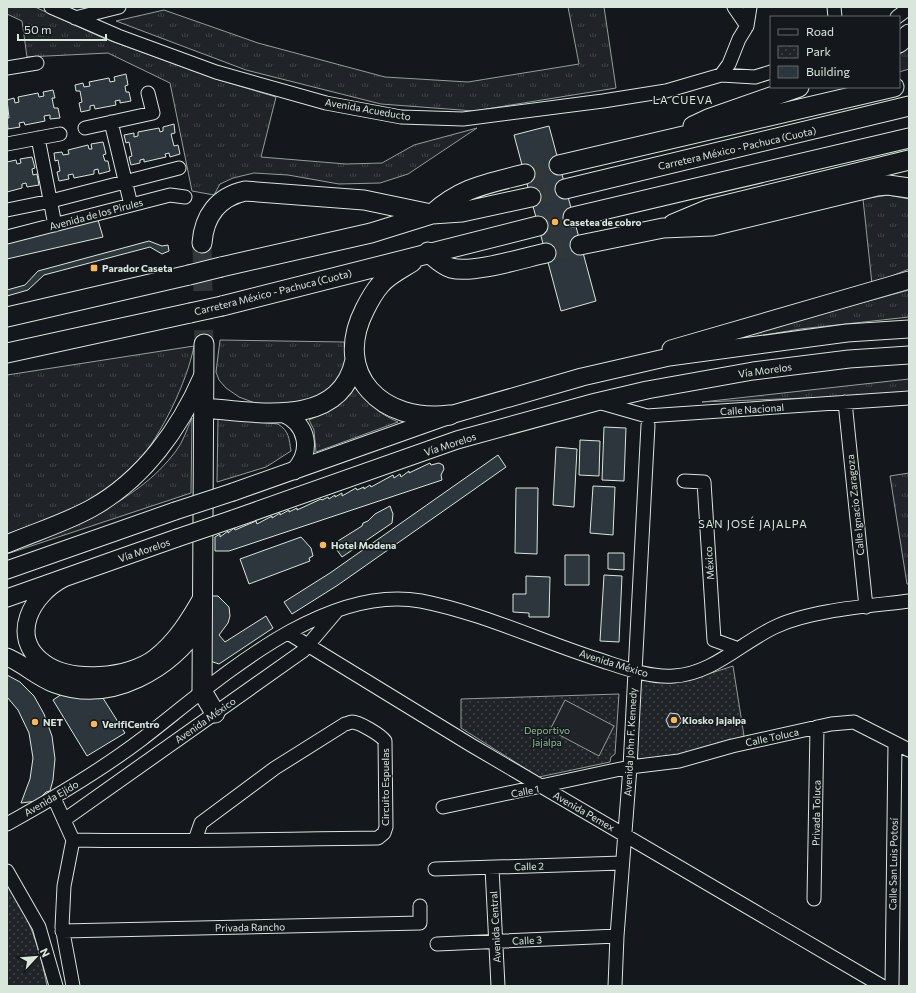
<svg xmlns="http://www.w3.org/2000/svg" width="916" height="993" viewBox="0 0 916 993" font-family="Commissioner,sans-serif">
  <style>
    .grass { fill: url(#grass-tufts); stroke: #939e99 }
    .park { fill: url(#park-dots); stroke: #939e99 }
    .pitch { fill: #202428; stroke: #939e99 }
    .building { fill: #2c363c; stroke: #d8e6dc }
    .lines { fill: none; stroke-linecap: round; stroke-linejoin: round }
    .highway-tunnel { stroke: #313739; stroke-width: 19; stroke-dasharray: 19 10; stroke-linecap: butt }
    .minor-casing { stroke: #d8e6dc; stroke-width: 15 }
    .major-casing { stroke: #d8e6dc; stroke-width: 19 }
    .highway-casing { stroke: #d8e6dc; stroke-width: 21 }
    .minor { stroke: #14181c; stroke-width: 13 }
    .major { stroke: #14181c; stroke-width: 17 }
    .highway { stroke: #14181c; stroke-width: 19 }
    .major-bridge-casing { stroke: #d8e6dc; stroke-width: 19; stroke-linecap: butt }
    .highway-bridge-casing { stroke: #d8e6dc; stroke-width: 21; stroke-linecap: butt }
    .major-bridge { stroke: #14181c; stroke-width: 17 }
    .highway-bridge { stroke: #14181c; stroke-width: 19 }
    .poi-dot { fill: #ffb74d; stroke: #14181c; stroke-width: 1.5 }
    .labels { text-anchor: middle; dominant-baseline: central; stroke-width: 3; stroke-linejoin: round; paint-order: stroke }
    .street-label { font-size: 10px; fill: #d8e6dc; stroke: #14181c }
    .poi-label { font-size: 10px; font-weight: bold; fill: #d8e6dc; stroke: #14181c; text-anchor: start }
    .park-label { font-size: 10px; fill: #8ac095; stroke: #14181c }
    .neighbourhood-label { font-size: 11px; letter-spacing: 1px; fill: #d8e6dc; stroke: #14181c }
  </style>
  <defs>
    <pattern id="grass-tufts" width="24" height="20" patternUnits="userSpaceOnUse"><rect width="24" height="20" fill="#202428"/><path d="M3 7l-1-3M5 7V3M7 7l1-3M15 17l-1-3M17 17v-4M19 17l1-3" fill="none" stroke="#404447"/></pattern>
    <pattern id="park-dots" width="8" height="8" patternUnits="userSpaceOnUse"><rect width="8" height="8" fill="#202428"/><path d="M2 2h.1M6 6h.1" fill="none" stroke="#404447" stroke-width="1.8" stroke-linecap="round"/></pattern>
  </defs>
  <rect width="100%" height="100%" fill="#14181c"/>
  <path class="grass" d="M7 7H35L103 38 216 79 276 97 261 157 346 164 382 163 414 145 477 128 408 174 380 183 339 184 288 175 254 173 233 178 220 184 214 195 192 191 170 83 108 53 27 57 22 21 7 14Z
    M568 7H604L616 88 474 111 381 104 246 70 116 21 164 10 258 43 385 77 468 82 579 64Z
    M909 46V69L899 72V55Z
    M888 195 909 199V269L872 284 863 199Z
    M909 290V317L800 329 707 345Z
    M220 340 344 342 347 365 332 388 314 400 263 406 239 397 226 388 219 380 216 372Z
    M194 346C187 382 162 434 137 463 124 477 98 495 81 505 58 517 31 525 7 534V375Z
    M909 379V394L702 402Z
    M358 385C369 406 377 412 398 422L316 452 314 430 309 420C328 412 342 400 358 385Z
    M192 418 191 493 7 554V552C67 526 135 506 176 451 183 442 187 429 192 418Z
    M218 418 278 424C289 431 289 438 291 451L266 467 217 482Z
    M909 473V584H907L890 476Z"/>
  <path class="park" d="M733 666 744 736C713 748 667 763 635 759L638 677 705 675Z
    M619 694 615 754 611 757 610 762 539 777 461 728V699Z
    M7 884C29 914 40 950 47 986H7Z"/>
  <path class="pitch" d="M565 700 614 726 599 756 550 730Z"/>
  <path class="building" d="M126 74 128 85 125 86 126 92H129L131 101 120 103V100L115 101 116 105 95 109 94 105 90 106V110L81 112 79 103 82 102 80 91H76L75 85 83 83 84 87 90 86 89 82 109 78 110 82 115 81 114 77Z
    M53 90 55 98H52L54 108H58L60 118 50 119V115L44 116 45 121 25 125 24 122 19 123 20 127 8 129 7 118H9L7 100 14 98 15 103 19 102 18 97 38 93 39 97 44 96 43 92Z
    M174 124 175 133 171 134 174 146 178 145 180 154 170 157 169 153 165 154 166 157 144 162V159L140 160V163L131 165 129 157 132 156 129 142 126 143 124 135 134 133V137L138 136V132L159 128 160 132 163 131V127Z
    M549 126 596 301 561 311 514 135Z
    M103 142 106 154 103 155 105 161H108L110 171 99 174 98 169 94 170V174L74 178 73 174 68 175 69 179 59 181 57 172 60 171 58 160 55 161 54 153 62 152 63 155 69 154 68 150 88 145 89 149H92L91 144Z
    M32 157 35 168 32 169 33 175 37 174 39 185 27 187 26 183 22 184V188L7 192V162L16 160 17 164 21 163 20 159Z
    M98 220 103 237 7 259V241Z
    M149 241 162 246 168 245 169 251 162 254 150 247 44 275 28 290 7 296V290L25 285 38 271Z
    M604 427 626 428 624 481 602 480Z
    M580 440 600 441 599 476 579 475Z
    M556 447 577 449 574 507 553 505Z
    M498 455 506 467 338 585 292 614 284 602 330 573Z
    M430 463 431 465 439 463 443 465 444 469 441 475 442 480 229 551H215V537L220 534V537L228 531V533L234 528 235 530 256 521 257 524 272 516V518L280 513V515L289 510V512L297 508V510L321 499 322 500 328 497 329 499 335 495V497L342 493V496L356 488 357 490 364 487V489L370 485 371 487 393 475 394 478 400 474 401 477 409 471V473Z
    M593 486 615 487 613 535 590 533Z
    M516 488H538L537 554 515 553Z
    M390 506 393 514 392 523 342 557 334 546 338 541 362 526 363 523 368 521 375 514Z
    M301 537 311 548 313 556 309 558 310 561 249 584 240 559Z
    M608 553H624V570L608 569Z
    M565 555H589V585H565Z
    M604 575 622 576 619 642 600 641Z
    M526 576 550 577 549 617H529V613L513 612V594H526Z
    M212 596H218L229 607 230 616 228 623 219 635 225 642 266 616 273 628 219 664 210 661Z
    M7 675 20 682 34 696 44 714 52 736 55 759 53 780 50 791 46 792 37 801 21 803 30 779 33 758 29 733 18 710 7 697Z
    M65 692 101 695 125 733 87 756 53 700Z
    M670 713 678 714 682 721 677 727H669L666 720Z"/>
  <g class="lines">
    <path class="highway-tunnel" d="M525 174 559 165
      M531 197 565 189
      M538 226 573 217
      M202 243 204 344
      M546 253 580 245"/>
    <defs>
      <path id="minor" d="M51 7 118 36 216 72 326 103 401 117 463 119 603 101 666 91 721 75 755 77 771 72
        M734 7 747 26
        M834 7 835 17
        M897 17 909 8
        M75 18 119 7
        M7 68 37 63
        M721 75 729 64 739 39 747 26 750 7
        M111 122 131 205
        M85 128 153 113 148 93
        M38 138 55 225
        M7 144 60 134
        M7 210 51 201 179 168
        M7 237 170 195 185 197
        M598 402 647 416 909 398
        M845 402 866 607
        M684 481 704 482 714 640 736 648
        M288 633 471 745 882 986
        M54 798 73 840 64 886 62 927 73 986
        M443 807 630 767 679 761 732 746 831 724 854 722 909 750
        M64 820 303 651 336 612
        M7 824C54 798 100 771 142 739 215 683 322 583 421 601 482 613 538 640 597 659 622 667 648 678 674 676 713 674 743 641 777 626 811 610 871 606 909 601
        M73 840C174 842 277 839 378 838L384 833 386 827 385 741C381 735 359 722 352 722 349 722 348 724 345 724L275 768 201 823 195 840
        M492 868 498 986
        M435 869 622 863
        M7 871 39 927 56 986
        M814 899 817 727
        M62 931 420 923V906
        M437 944 617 936
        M615 986 617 936 630 767 648 425
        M892 986 895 743"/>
      <path id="major" d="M671 349 909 280
        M282 413C308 423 313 452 294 471
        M233 492 450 415 582 377 669 357 847 333 909 329
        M233 519 457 440 596 402 647 390 753 371 849 359 909 355
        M7 544C35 532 65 523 92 508 144 479 180 428 203 375
        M7 570 175 511
        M64 578C32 594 8 637 44 663 71 683 129 678 155 658 176 642 190 619 203 596
        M7 598 177 538
        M7 657C24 664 38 678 55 684 112 705 171 669 202 623"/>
      <path id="highway" d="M899 43 909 34
        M693 126 708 119 799 87
        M559 165 894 87
        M565 189 909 106
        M432 214C462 187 487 184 525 174
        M573 217 909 138
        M673 224 709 209 909 160
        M202 243C204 216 218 197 245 191L364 200 431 214
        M580 245 663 228 712 226 877 186 888 185 909 188
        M428 252C435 258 443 266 451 268 473 274 523 258 546 253
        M412 262C401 269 388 275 380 285 374 292 369 301 365 309 331 375 383 424 450 415
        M221 267 371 233 432 214 462 212 531 197
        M222 306 538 226
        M7 317 189 275
        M204 344 202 691 215 713
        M7 353 190 313
        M204 408C256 412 340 430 355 360"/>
    </defs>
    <use href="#minor" class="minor-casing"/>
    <use href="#major" class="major-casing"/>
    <use href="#highway" class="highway-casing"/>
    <use href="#minor" class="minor"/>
    <use href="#major" class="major"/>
    <use href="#highway" class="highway"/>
    <defs>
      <path id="major-bridge" d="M175 511 233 492
        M177 538 233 519"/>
      <path id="highway-bridge" d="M189 275 221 267
        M190 313 222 306"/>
    </defs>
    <use href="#major-bridge" class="major-bridge-casing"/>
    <use href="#highway-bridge" class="highway-bridge-casing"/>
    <use href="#major-bridge" class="major-bridge"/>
    <use href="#highway-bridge" class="highway-bridge"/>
  </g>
  <g class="poi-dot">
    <circle cx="555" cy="222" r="4"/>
    <rect x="90" y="264" width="8" height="8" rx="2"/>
    <circle cx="323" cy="545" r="4"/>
    <circle cx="674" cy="720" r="4"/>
    <circle cx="35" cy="722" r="4"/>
    <circle cx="94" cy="724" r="4"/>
  </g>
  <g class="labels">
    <g class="street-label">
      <text transform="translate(368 109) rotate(10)">Avenida Acueducto</text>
      <text transform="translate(737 148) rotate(-13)">Carretera México - Pachuca (Cuota)</text>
      <text transform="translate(96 214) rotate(-15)">Avenida de los Pirules</text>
      <text transform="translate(273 292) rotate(-14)">Carretera México - Pachuca (Cuota)</text>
      <text transform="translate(765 370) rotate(-8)">Vía Morelos</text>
      <text transform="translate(752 409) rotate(-4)">Calle Nacional</text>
      <text transform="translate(450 444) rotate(-18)">Vía Morelos</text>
      <text transform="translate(855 505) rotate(-96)">Calle Ignacio Zaragoza</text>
      <text transform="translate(144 550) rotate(-19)">Vía Morelos</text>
      <text transform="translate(709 563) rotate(-94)">México</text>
      <text transform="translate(614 663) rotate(17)">Avenida México</text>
      <text transform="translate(205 720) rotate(-35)">Avenida México</text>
      <text transform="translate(772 737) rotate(-12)">Calle Toluca</text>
      <text transform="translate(630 742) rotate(-87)">Avenida John F. Kennedy</text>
      <text transform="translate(385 787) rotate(-90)">Circuito Espuelas</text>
      <text transform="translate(525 791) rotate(-11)">Calle 1</text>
      <text transform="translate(51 798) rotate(-30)">Avenida Ejido</text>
      <text transform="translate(584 811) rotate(30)">Avenida Pemex</text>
      <text transform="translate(816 813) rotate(-89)">Privada Toluca</text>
      <text transform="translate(893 864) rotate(-89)">Calle San Luis Potosí</text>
      <text transform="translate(529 866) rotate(-2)">Calle 2</text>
      <text transform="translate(250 927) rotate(-1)">Privada Rancho</text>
      <text transform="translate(495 927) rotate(-93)">Avenida Central</text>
      <text transform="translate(527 940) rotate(-3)">Calle 3</text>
    </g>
    <g class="poi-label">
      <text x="563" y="222">Casetea de cobro</text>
      <text x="102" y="268">Parador Caseta</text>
      <text x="331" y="545">Hotel Modena</text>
      <text x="682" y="720">Kiosko Jajalpa</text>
      <text x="43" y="722">NET</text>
      <text x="102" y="724">VerifiCentro</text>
    </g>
    <g class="park-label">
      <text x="547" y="730">Deportivo<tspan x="547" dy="12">Jajalpa</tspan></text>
    </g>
    <g class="neighbourhood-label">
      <text x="683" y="99">LA CUEVA</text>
      <text x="753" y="523">SAN JOSÉ JAJALPA</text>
    </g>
  </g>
  <rect width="916" height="993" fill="none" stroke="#d8e6dc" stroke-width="16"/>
  <rect x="770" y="16" width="130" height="72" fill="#14181c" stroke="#626a69"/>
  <rect x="778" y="29" width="20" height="6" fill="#14181c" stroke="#626a69"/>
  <text x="806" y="36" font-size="12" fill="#d8e6dc">Road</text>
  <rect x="778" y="46" width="20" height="12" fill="url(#park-dots)" stroke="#626a69"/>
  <text x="806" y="56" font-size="12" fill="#d8e6dc">Park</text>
  <rect x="778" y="66" width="20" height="12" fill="#2c363c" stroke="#626a69"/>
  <text x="806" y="76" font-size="12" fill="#d8e6dc">Building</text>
  <g transform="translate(36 957) rotate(64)" stroke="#14181c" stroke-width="3" paint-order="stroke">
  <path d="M0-3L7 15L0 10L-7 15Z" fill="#d8e6dc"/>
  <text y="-6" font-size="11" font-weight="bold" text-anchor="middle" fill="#d8e6dc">N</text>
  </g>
  <path d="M18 34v6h88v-6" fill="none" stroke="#d8e6dc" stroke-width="2"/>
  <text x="24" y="34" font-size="12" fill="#d8e6dc" stroke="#14181c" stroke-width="3" paint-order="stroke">50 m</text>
</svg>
